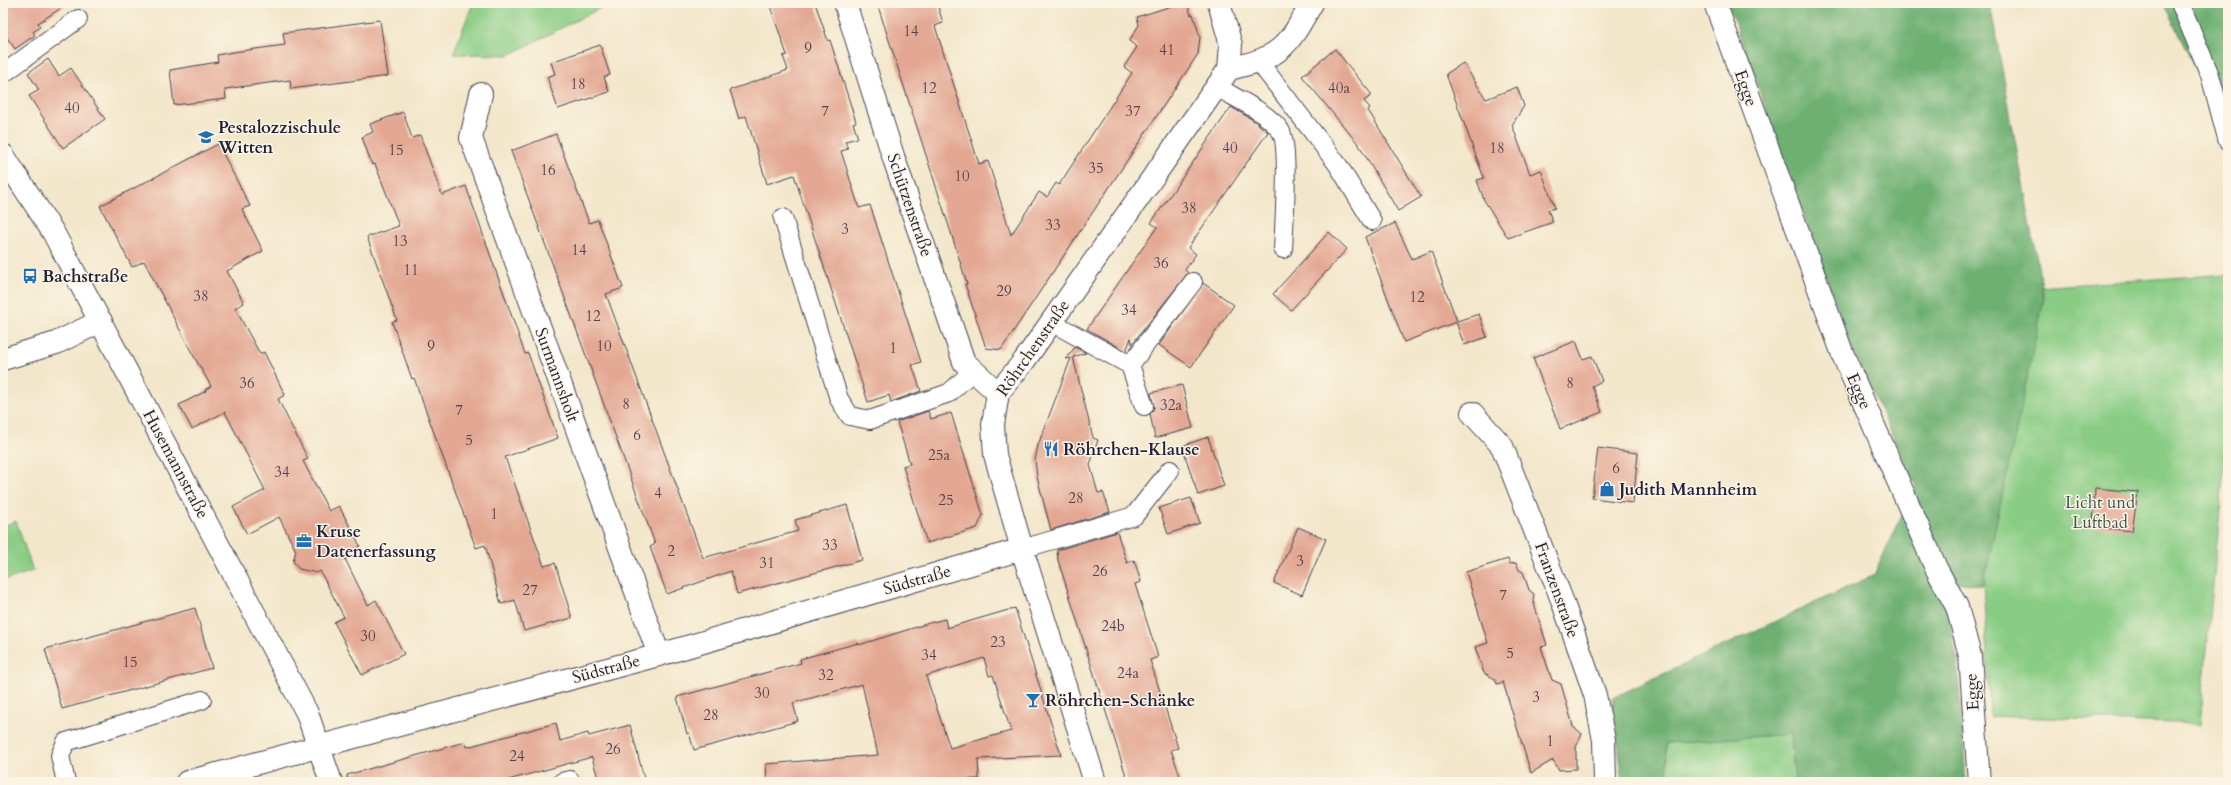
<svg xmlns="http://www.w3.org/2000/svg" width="2231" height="785" viewBox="0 0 2231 785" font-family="Cardo,serif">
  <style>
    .green { fill: #89cc84; stroke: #567760 }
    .forest { fill: #6eb072; stroke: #486956 }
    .building { fill: #e3a793; fill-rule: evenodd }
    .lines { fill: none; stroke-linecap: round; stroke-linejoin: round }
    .lane-casing { stroke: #414051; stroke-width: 20 }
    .street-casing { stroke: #414051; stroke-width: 24 }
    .secondary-casing { stroke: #414051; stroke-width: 24 }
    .lane { stroke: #fff; stroke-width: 18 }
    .street { stroke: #fff; stroke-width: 22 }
    .secondary { stroke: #fff; stroke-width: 22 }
    .labels { text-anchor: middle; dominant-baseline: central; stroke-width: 3; stroke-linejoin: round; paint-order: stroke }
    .number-label { font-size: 15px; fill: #524351 }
    .street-label { font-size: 17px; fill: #22223b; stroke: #fcf5e5 }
    .poi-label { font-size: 17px; font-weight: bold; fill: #22223b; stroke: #fcf5e5; text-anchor: start }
    .park-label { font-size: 17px; fill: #415551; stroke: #fcf5e5 }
  </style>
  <rect width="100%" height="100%" fill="#fcf5e5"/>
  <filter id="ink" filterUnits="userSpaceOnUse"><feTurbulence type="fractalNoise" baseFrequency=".025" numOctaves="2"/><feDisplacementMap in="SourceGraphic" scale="8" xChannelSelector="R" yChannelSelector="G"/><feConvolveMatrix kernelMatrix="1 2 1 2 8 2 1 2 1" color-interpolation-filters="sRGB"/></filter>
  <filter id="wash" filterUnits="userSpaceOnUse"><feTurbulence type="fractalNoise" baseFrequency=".012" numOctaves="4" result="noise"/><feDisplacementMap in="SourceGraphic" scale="16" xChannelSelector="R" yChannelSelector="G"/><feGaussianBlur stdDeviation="0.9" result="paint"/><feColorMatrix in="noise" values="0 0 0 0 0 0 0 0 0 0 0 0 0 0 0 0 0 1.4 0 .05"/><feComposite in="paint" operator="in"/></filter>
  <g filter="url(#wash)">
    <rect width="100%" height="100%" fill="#f3e7cb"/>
    <path class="green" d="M473 3H610L509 55 453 54Z
      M2228 274V425L2200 724 1990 716 1979 504 2023 288Z
      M16 521 33 571 3 581V526Z
      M1791 734 1795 782H1668L1666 743Z"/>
    <path class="forest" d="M1728 3H1990L2044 298 1983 586 1942 580 1957 660 1966 782H1795L1791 734 1666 743 1668 782H1623L1612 698 1874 575 1916 486 1853 352Z
      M2163 3H2228V101L2202 82Z"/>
    <g id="blocks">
      <path class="building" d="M3 3H69L38 23 40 27 33 32 35 35 15 49 3 32Z
        M769 3H815L828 41 830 40 856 122 853 123 858 138 845 141 848 149 841 151 859 208 870 205 921 362 912 365 921 391 891 402 889 395 868 402 794 175 767 184 746 116 739 119 730 90 788 70 783 56 787 55Z
        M877 3H937L943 23 935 26 979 164 988 161 1011 235 1039 192 1047 197 1056 183 1059 185 1132 73 1124 67 1137 47 1129 41 1139 25 1137 17 1181 3H1187L1191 15 1193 14 1200 37 1198 54 1001 350 986 348 965 284H967L953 239Z
        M380 20 388 76 291 89 290 80 225 89 226 99 174 105 170 70 218 62 217 55 233 52 285 45 283 33Z
        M600 45 610 75 604 77 609 92 558 109 547 77 555 74 551 62Z
        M1335 49 1372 95 1364 101 1370 108 1368 110 1421 197 1398 211 1359 145 1302 76Z
        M48 59 59 76 71 68 105 119 63 148 29 96 39 90 28 73Z
        M1463 63 1486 99 1517 87 1524 106 1512 125 1530 174 1541 170 1555 208 1548 210 1553 222 1508 238 1484 200 1477 180 1484 178 1446 74Z
        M1231 107 1253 120 1268 132 1188 248 1196 254 1185 270 1188 273 1132 344 1131 338 1126 351 1087 329 1157 227 1151 223Z
        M403 112 412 138 420 135 442 195 466 186 525 354 528 353 558 438 505 457 544 566 555 563 572 618 524 631 515 600 501 604 485 545 476 548 414 378 412 379 392 322 397 320 367 237 399 226 375 164 372 165 362 137 373 132 370 124Z
        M556 134 589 223 598 220 623 288 606 294 703 558 798 531 795 520 847 505 862 560 737 594 731 571 667 594 650 547 655 544 511 151Z
        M218 144 250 206 242 209 263 251 227 271 244 303 235 308 260 354 264 352 285 395 278 399 308 459 303 461 329 511 339 506 358 542 360 546 346 553 349 558 345 559 368 605 376 600 404 654 362 675 334 622 344 617 320 571 317 573 299 569 293 561 296 551 279 517 247 534 233 507 265 490 225 412 192 429 179 405 206 391 205 390 211 386 192 353 144 261 132 267 100 206Z
        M1395 223 1412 259 1431 251 1457 321 1479 314 1487 337 1464 345 1456 322 1404 342 1365 237Z
        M1329 232 1347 249 1291 310 1273 294Z
        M1203 283 1234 305 1191 367 1159 345Z
        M1576 341 1583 359 1592 356 1602 381 1592 386 1602 412 1560 429 1533 358Z
        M1075 347 1086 353 1073 357 1093 438 1098 440 1090 465 1098 493 1103 492 1110 512 1051 530 1037 477 1035 460 1038 445 1071 358 1066 359Z
        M1182 385 1193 428 1155 438 1150 414 1154 408 1151 393Z
        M928 411 931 419 951 413 983 515 977 528 927 543 903 466 910 464 897 422Z
        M1208 437 1224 486 1198 495 1182 446Z
        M1598 448 1638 453 1633 503 1592 498Z
        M2095 488 2138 492 2132 531 2093 527Z
        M1191 498 1200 523 1168 534 1159 508Z
        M1298 527 1326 539 1302 595 1274 583Z
        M1117 532 1127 563 1134 560 1141 582 1135 584 1158 657 1150 660 1178 748 1171 750 1182 782H1128L1058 560 1057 550Z
        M1508 559 1510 564 1516 563 1519 570 1523 572 1529 590 1534 594 1533 601 1547 645 1541 647 1552 680 1561 684 1573 726 1582 734 1576 747V769L1559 770 1553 760 1531 773 1503 682 1497 684 1495 679 1484 673 1475 647 1488 643 1466 572Z
        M195 608 212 668 62 709 45 649Z
        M1015 608 1061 755 978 759 979 779 908 782H767L766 764 878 755 862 684 793 703 798 721 694 750 689 733 687 734 677 697 801 663 800 659 858 643 859 645 929 623 945 619 947 628ZM984 658 989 676 993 675 1011 731 950 748 926 676Z
        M556 723 560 741 588 733 589 736 630 725 645 782H599L592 757 501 782H348L347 775 465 742 467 747Z"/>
    </g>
  </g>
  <g filter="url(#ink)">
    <use href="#blocks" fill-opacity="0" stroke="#414051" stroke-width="1"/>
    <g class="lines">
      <defs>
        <path id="lane" d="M2180 3 2210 75 2228 142
          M1259 62 1338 165 1372 221
          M3 74 78 19
          M1217 87C1235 98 1267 112 1280 130 1290 142 1284 229 1283 249
          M783 218 839 399 850 416 870 420 949 393 973 371
          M1051 322 1130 365 1144 406
          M1130 365 1193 282
          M1022 549 1134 516 1170 470
          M66 782 60 756 66 742 202 700
          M562 782 570 780V782"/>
        <path id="street" d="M845 3 894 159 964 362 998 393
          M1715 3 1843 355 1936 568 1957 607 1970 656 1979 782
          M1229 69C1281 57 1286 49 1312 3
          M481 94 471 138 659 655
          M3 359 56 343 101 321
          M1472 413 1502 446 1562 600 1595 695 1604 740 1605 782
          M187 782 659 655 1022 549
          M1095 782 1022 549 995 455 993 424 998 393 1024 361 1229 69 1231 45 1219 3"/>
        <path id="secondary" d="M3 155 53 232 307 713 331 782"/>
      </defs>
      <use href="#lane" class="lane-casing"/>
      <use href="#street" class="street-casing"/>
      <use href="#secondary" class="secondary-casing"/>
      <use href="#lane" class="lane"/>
      <use href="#street" class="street"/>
      <use href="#secondary" class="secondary"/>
    </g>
  </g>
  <defs>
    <symbol id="school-bare" viewBox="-9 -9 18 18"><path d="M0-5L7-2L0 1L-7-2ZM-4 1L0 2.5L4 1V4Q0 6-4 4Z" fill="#1f6fb2" stroke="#fcf5e5" stroke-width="2.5" paint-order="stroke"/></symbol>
    <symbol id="bus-bare" viewBox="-9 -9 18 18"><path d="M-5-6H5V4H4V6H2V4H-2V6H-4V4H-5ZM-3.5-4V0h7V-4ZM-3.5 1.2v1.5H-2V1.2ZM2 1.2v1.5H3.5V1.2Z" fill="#1f6fb2" stroke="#fcf5e5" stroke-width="2.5" paint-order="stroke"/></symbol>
    <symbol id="restaurant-bare" viewBox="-9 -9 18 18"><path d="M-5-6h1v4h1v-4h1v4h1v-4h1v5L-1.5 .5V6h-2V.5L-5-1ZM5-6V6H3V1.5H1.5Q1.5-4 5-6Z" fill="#1f6fb2" stroke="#fcf5e5" stroke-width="2.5" paint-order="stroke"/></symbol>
    <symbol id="shop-bare" viewBox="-9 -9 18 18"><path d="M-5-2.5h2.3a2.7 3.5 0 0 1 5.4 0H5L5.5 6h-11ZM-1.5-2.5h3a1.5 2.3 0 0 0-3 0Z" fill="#1f6fb2" stroke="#fcf5e5" stroke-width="2.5" paint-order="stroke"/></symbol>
    <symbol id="office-bare" viewBox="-9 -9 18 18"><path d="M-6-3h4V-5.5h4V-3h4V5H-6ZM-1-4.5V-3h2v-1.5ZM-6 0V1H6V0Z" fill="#1f6fb2" stroke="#fcf5e5" stroke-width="2.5" paint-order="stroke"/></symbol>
    <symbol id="bar-bare" viewBox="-9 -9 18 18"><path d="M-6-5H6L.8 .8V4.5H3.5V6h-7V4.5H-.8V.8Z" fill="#1f6fb2" stroke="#fcf5e5" stroke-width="2.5" paint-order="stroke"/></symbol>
  </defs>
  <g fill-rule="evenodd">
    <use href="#school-bare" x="195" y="126" width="22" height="22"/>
    <use href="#bus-bare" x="19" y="265" width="22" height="22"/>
    <use href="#restaurant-bare" x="1040" y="438" width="22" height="22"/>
    <use href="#shop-bare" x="1596" y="478" width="22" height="22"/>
    <use href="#office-bare" x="293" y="530" width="22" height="22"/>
    <use href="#bar-bare" x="1022" y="689" width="22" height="22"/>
  </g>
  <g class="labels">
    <g class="number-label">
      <text x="911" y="31">14</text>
      <text x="808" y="48">9</text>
      <text x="1167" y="50">41</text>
      <text x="578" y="84">18</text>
      <text x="929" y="88">12</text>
      <text x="1339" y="88">40a</text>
      <text x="72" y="108">40</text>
      <text x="825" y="111">7</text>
      <text x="1133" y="111">37</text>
      <text x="1230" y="148">40</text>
      <text x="1497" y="148">18</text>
      <text x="396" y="150">15</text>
      <text x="1096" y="168">35</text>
      <text x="548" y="170">16</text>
      <text x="962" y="176">10</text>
      <text x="1189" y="208">38</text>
      <text x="1053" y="225">33</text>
      <text x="845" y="229">3</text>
      <text x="400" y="241">13</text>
      <text x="579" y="250">14</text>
      <text x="1161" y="263">36</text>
      <text x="411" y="270">11</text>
      <text x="1004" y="291">29</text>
      <text x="201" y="296">38</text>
      <text x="1417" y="297">12</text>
      <text x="1129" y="310">34</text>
      <text x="593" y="316">12</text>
      <text x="431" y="346">9</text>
      <text x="604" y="346">10</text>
      <text x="893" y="348">1</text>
      <text x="247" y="383">36</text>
      <text x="1570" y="383">8</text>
      <text x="626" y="404">8</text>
      <text x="1171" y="405">32a</text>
      <text x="459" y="410">7</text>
      <text x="637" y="435">6</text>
      <text x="469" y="440">5</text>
      <text x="939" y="455">25a</text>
      <text x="1616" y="468">6</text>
      <text x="282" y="472">34</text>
      <text x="658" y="493">4</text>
      <text x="1076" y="498">28</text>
      <text x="946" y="500">25</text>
      <text x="494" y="514">1</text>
      <text x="830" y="545">33</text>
      <text x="671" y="551">2</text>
      <text x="1300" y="561">3</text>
      <text x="767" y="563">31</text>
      <text x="1100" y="571">26</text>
      <text x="530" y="590">27</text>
      <text x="1503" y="595">7</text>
      <text x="1113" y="626">24b</text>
      <text x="368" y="636">30</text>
      <text x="998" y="642">23</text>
      <text x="1510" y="653">5</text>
      <text x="929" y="655">34</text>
      <text x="130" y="662">15</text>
      <text x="1128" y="673">24a</text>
      <text x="826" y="675">32</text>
      <text x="762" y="693">30</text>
      <text x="1536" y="697">3</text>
      <text x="711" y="715">28</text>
      <text x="1550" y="741">1</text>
      <text x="613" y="749">26</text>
      <text x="517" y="756">24</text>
    </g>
    <g class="street-label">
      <text transform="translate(1746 88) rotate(70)">Egge</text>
      <text transform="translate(910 205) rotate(71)">Schützenstraße</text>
      <text transform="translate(1033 348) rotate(-55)">Röhrchenstraße</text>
      <text transform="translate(557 375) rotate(70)">Surmannsholt</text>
      <text transform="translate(1859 391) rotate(66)">Egge</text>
      <text transform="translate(176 464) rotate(62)">Husemannstraße</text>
      <text transform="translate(917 580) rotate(-16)">Südstraße</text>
      <text transform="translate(1557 590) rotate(70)">Franzenstraße</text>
      <text transform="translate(606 669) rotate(-15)">Südstraße</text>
      <text transform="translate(1972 692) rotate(-94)">Egge</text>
    </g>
    <g class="poi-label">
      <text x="218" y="127">Pestalozzischule<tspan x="218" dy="20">Witten</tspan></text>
      <text x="42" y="276">Bachstraße</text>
      <text x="1063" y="449">Röhrchen-Klause</text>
      <text x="1619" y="489">Judith Mannheim</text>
      <text x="316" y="531">Kruse<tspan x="316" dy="20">Datenerfassung</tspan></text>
      <text x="1045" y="700">Röhrchen-Schänke</text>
    </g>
    <g class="park-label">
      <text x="2100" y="502">Licht und<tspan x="2100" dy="20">Luftbad</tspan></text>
    </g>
  </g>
  <rect width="2231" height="785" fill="none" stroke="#fcf5e5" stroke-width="16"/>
</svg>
